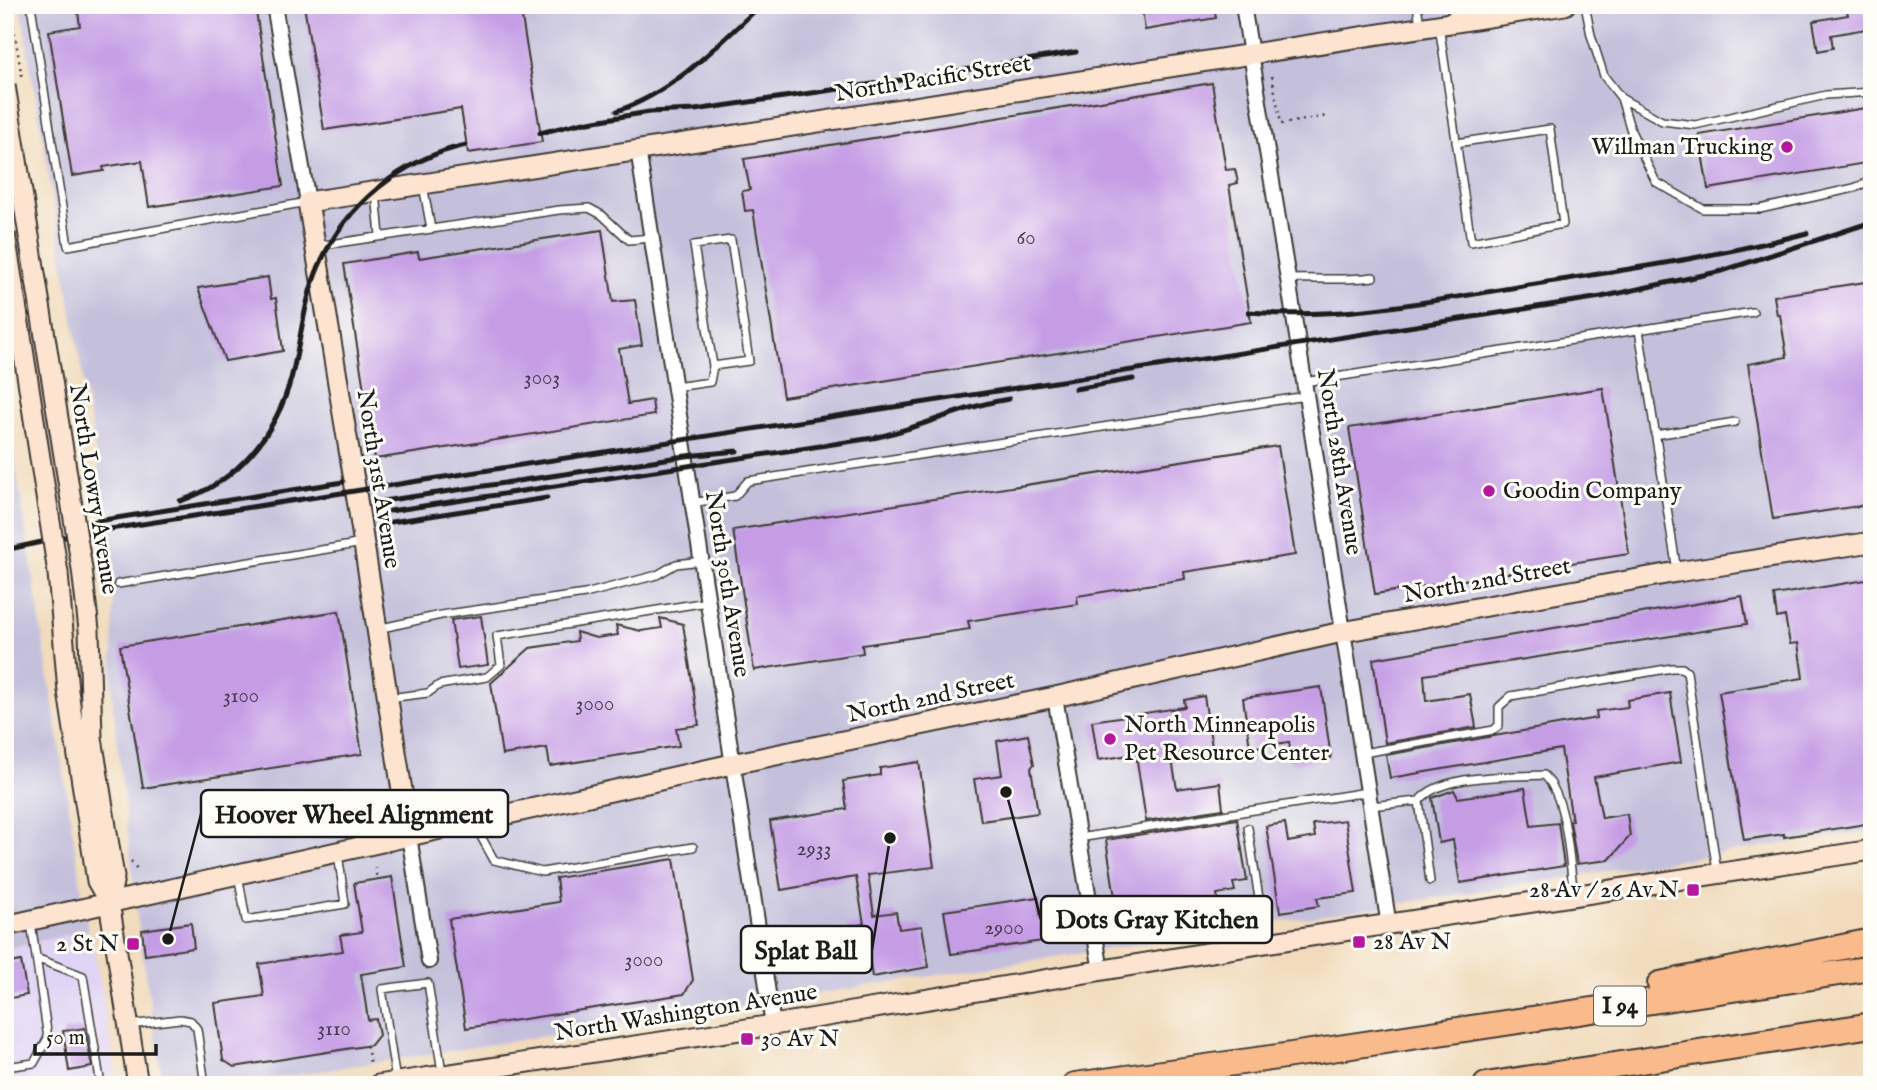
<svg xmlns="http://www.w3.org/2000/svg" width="1877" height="1090" viewBox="0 0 1877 1090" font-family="'IM FELL English',serif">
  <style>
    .built { fill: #e0d4f4 }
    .industrial { fill: #c4c0db }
    .building { fill: #c59de5 }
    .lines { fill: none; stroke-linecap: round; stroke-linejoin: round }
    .lane-casing { stroke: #3c3934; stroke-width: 10 }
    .street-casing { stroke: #3c3934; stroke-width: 18 }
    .secondary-casing { stroke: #3c3934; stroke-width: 23 }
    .highway-casing { stroke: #3c3934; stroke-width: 28 }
    .path { stroke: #3c3934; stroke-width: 2.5; stroke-dasharray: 2 5; stroke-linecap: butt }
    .lane { stroke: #fff; stroke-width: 7 }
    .street { stroke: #fff; stroke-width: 14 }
    .secondary { stroke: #fde4d1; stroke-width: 19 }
    .highway { stroke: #fabb8c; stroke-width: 24 }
    .rail { stroke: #1c1c1c; stroke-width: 5 }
    .secondary-bridge-casing { stroke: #3c3934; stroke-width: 23; stroke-linecap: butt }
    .path-bridge { stroke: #3c3934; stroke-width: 2.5; stroke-dasharray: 2 5; stroke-linecap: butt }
    .secondary-bridge { stroke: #fde4d1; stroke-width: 19 }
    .poi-dot { fill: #b5179e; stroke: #fdfcf7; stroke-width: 2.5 }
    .labels { text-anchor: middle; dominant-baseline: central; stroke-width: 6; stroke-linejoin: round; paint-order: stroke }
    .number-label { font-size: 21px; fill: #463c4e }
    .shield { fill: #fdfcf7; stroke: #605f5e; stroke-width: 2 }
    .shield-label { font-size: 23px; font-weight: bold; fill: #1c1c1c }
    .street-label { font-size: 24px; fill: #1c1c1c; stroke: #fdfcf7 }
    .poi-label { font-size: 24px; fill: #1c1c1c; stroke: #fdfcf7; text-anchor: start }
    .leader { fill: none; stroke: #1c1c1c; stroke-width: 2.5 }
    .callout-dot { fill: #1c1c1c; stroke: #fdfcf7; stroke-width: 2.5 }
    .callout { fill: #fdfcf7; stroke: #1c1c1c; stroke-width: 2.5 }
    .callout-label { font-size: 26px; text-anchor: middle; font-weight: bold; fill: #1c1c1c }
  </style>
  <rect width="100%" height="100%" fill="#fdfcf7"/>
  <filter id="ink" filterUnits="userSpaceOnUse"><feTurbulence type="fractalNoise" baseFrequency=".0143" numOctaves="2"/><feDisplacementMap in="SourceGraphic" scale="14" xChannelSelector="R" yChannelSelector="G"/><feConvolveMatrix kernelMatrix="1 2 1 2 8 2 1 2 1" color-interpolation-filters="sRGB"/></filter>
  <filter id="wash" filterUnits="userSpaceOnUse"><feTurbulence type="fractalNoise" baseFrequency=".00686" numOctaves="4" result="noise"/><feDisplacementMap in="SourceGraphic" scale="28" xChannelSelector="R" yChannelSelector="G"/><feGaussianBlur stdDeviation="1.57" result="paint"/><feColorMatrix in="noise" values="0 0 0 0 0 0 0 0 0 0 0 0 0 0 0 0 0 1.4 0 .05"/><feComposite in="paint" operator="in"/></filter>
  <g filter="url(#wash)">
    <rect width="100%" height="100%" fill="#f1dbbc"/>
    <path class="built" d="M88 930 92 936 118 1085H5V949Z"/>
    <path class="industrial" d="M20 5H1872V830L230 1085H163L139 932 112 696 114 562Z
      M5 395 88 930 5 949Z"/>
    <g id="blocks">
      <path class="building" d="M77 5H255L283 186 149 207 142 161 103 167 104 171 72 176 49 31 80 26Z
        M304 5H520L542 142 468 153 461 109 324 130Z
        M1166 5H1214L1216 18 1145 30 1142 9Z
        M1846 5H1872V28L1831 35 1833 48 1818 51 1813 21 1848 15Z
        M1212 83 1226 170 1235 169 1238 183 1229 185 1251 322 783 397 753 210 745 211 742 191 750 190 744 159Z
        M1872 107V162L1708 189 1699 135Z
        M602 230 613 302 635 300 642 345 619 349 628 404 652 400 654 415 375 459 344 264 418 252 419 258Z
        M268 277 271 299 276 298 283 351 225 361 198 288Z
        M1872 281V504L1773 519 1748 364 1787 357 1780 315H1777L1774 296Z
        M1603 388 1629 554 1375 594 1349 428Z
        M1278 446 1295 555 1184 572 1185 579 1077 596 1078 604 968 621 970 629 862 645 863 653 754 670 733 530Z
        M1872 579V823L1784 837V834L1744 840 1719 692 1803 678 1798 643 1790 644 1785 616 1777 618 1774 595Z
        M1742 596 1747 624 1424 675 1426 701 1470 694 1476 727 1385 743 1373 659Z
        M339 611 362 754 143 788 120 646Z
        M481 616 488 665 458 669 451 620Z
        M660 618 683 624 699 725 676 728 679 746 550 766 547 748 502 755 491 683 530 648 577 641 576 632 596 638 618 635 616 625 641 631 662 628Z
        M1321 687 1331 758 1292 764 1289 742 1250 748 1243 698Z
        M1670 693 1681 762 1594 777 1602 818 1627 814 1630 836 1609 860 1577 864 1570 821H1572L1561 749 1390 778 1386 755 1597 718 1596 711 1628 707 1627 700Z
        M1204 696 1212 747 1171 754 1177 789 1220 783 1223 809 1146 821 1136 754 1098 760 1092 721 1185 707 1184 700Z
        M1028 735 1034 764 1031 768 1038 813 981 821 974 779 1002 775 997 741Z
        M919 762 934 867 868 875 874 915 896 912 899 929 922 926 929 967 872 977 868 952 813 961 810 942H814L813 937 847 931 846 927 864 924 856 877 781 890 770 821 847 809 843 781 880 775V768Z
        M1525 788 1531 826 1558 823 1564 866 1460 883 1453 840 1439 843 1432 798 1454 790 1458 798Z
        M1237 819 1247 881 1233 883 1235 891 1217 894 1221 919 1183 926 1184 932 1122 942 1106 840Z
        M1345 820 1356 893 1317 898 1319 906 1280 912 1266 826 1285 823 1288 842 1315 837 1313 824Z
        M674 859 693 980 684 994 466 1028 449 919 559 902 556 878Z
        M392 877 406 967 361 974 368 1020 376 1019 379 1035 371 1045 234 1067 223 1060 215 1003 264 996 259 964 343 951 340 935 362 932 354 883Z
        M1038 897 1041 919 1060 916 1064 938 951 954 944 911Z
        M191 923 194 948 145 955 142 930Z
        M21 961 27 995 5 999V964Z
        M85 1028 92 1067 69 1071 63 1031Z"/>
    </g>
  </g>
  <g filter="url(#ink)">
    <use href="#blocks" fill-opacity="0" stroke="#3c3934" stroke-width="2"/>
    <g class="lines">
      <defs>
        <path id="lane" d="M31 5 68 246 307 202
          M1417 5 1420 25
          M1451 5 1455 22
          M1585 5 1591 35 1604 76 1621 98 1662 121 1695 125 1826 95 1872 92
          M1439 25 1471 242 1563 224 1550 129 1456 143
          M1621 98 1631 131 1656 182 1703 209H1760L1854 188 1872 181
          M423 185 431 229
          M376 192 380 236
          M317 246 559 210 589 208 602 215 629 240 651 238
          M1289 279C1317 278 1345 281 1373 277
          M1639 330 1677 571
          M1304 382 1753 312
          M675 387 710 382 713 366 694 245 731 240 749 361 713 366
          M1655 435 1735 422
          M692 503 735 496 748 481 1306 396
          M118 584 363 543
          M377 629 441 615 585 594 657 575 676 564 701 561
          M388 698 428 693 439 685 487 677 501 665 497 636 707 602
          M1363 753 1494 730 1499 725V707L1511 696 1672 668H1682L1687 672 1717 871
          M1419 801C1441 773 1509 777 1544 775 1568 798 1569 862 1574 895
          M1370 806 1419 801 1430 881
          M473 822 494 860 542 872 693 847
          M1248 828 1266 943
          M1079 838 1367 792
          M238 874 246 920 345 904 338 853
          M36 958 83 976 101 1085
          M129 1025 180 1019 191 1021 197 1029 205 1085
          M5 1067 34 1063 48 1038 31 923
          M396 1081 382 989 428 983 442 1072"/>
        <path id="street" d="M274 5 308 202
          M1243 5 1288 279 1389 926
          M638 149 773 1025
          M1055 697 1101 971
          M409 836 429 961"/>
        <path id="secondary" d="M82 569 89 630 92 738 114 877 109 902 138 1085
          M58 573 68 691 97 881 109 902
          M409 836 354 480 308 202 1565 5
          M5 926 732 764 1055 697 1342 632 1677 572 1872 542
          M378 1085 773 1025 1266 943 1872 850"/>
        <path id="highway" d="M1660 984 1872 941
          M1075 1085 1278 1057 1872 968
          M1486 1085 1872 1025"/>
      </defs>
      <use href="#lane" class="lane-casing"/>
      <use href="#street" class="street-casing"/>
      <use href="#secondary" class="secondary-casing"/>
      <use href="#highway" class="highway-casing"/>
      <path class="path" d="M1272 76 1281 124 1327 116
        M131 861 137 869
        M375 867 377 880
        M367 1046 370 1062"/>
      <use href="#lane" class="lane"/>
      <use href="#street" class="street"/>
      <use href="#secondary" class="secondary"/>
      <use href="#highway" class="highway"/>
      <path class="rail" d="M617 111C674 92 718 45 761 5
        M577 124 649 112 695 110 921 77 1076 52
        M540 133 584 122
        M1249 312C1343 320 1437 300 1529 285 1622 270 1716 257 1807 233
        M1075 389 1133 379
        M180 501C238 482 277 433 292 375 301 339 304 300 319 266 345 205 402 159 466 145
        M383 501 686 456 737 451
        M390 511 873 438C919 429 962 406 1009 399
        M91 522 343 482
        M391 522 547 498
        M5 550 78 534 1601 297 1722 271 1872 222"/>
      <defs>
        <path id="secondary-bridge" d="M5 85 82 569
          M5 234 58 573"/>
      </defs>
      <use href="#secondary-bridge" class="secondary-bridge-casing"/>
      <path class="path-bridge" d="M10 5 22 78"/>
      <use href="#secondary-bridge" class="secondary-bridge"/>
    </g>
  </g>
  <g class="poi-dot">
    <circle cx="1787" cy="147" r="7"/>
    <circle cx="1489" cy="491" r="7"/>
    <circle cx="1110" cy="739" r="7"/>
    <rect x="1686" y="883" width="14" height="14" rx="3.5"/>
    <rect x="1352" y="935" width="14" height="14" rx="3.5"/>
    <rect x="126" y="937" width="14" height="14" rx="3.5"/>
    <rect x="740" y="1032" width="14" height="14" rx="3.5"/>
  </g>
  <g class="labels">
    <g class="number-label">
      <text x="1026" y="238">60</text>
      <text x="542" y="378">3003</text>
      <text x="241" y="696">3100</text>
      <text x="595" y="704">3000</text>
      <text x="814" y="849">2933</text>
      <text x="1004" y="928">2900</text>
      <text x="644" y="960">3000</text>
      <text x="334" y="1029">3110</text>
    </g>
    <rect class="shield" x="1594" y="986.5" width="52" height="39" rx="5"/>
    <g class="shield-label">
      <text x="1620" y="1006">I 94</text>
    </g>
    <g class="street-label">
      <text transform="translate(933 79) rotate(-9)">North Pacific Street</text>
      <text transform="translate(1339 462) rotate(81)">North 28th Avenue</text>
      <text transform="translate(378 479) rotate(81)">North 31st Avenue</text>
      <text transform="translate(93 489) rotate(81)">North Lowry Avenue</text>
      <text transform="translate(1487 581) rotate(-10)">North 2nd Street</text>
      <text transform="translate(727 584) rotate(81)">North 30th Avenue</text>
      <text transform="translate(931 698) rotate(-12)">North 2nd Street</text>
      <text transform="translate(686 1013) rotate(-9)">North Washington Avenue</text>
    </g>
    <g class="poi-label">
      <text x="1773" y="147" text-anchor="end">Willman Trucking</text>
      <text x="1503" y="491">Goodin Company</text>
      <text x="1124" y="725">North Minneapolis<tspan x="1124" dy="28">Pet Resource Center</tspan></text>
      <text x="1679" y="890" text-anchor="end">28 Av / 26 Av N</text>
      <text x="1373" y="942">28 Av N</text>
      <text x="119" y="944" text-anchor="end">2 St N</text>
      <text x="761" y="1039">30 Av N</text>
    </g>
  </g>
  <path class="leader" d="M168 939L201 814M1006 792L1041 919M890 838L872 950"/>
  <g class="callout-dot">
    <circle cx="168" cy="939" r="7"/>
    <circle cx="1006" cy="792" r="7"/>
    <circle cx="890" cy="838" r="7"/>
  </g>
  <g class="callout">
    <rect x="201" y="790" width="307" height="47" rx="7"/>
    <rect x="1041" y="896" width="231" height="47" rx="7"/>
    <rect x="741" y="926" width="131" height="47" rx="7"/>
  </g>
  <g class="callout-label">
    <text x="354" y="823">Hoover Wheel Alignment</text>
    <text x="1157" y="928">Dots Gray Kitchen</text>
    <text x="806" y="959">Splat Ball</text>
  </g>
  <rect width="1877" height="1090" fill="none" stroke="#fdfcf7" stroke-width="28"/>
  <path d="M35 1044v10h121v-10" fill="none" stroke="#1c1c1c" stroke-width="3.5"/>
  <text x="46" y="1044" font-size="21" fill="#1c1c1c" stroke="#fdfcf7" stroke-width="5" paint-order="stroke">50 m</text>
</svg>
